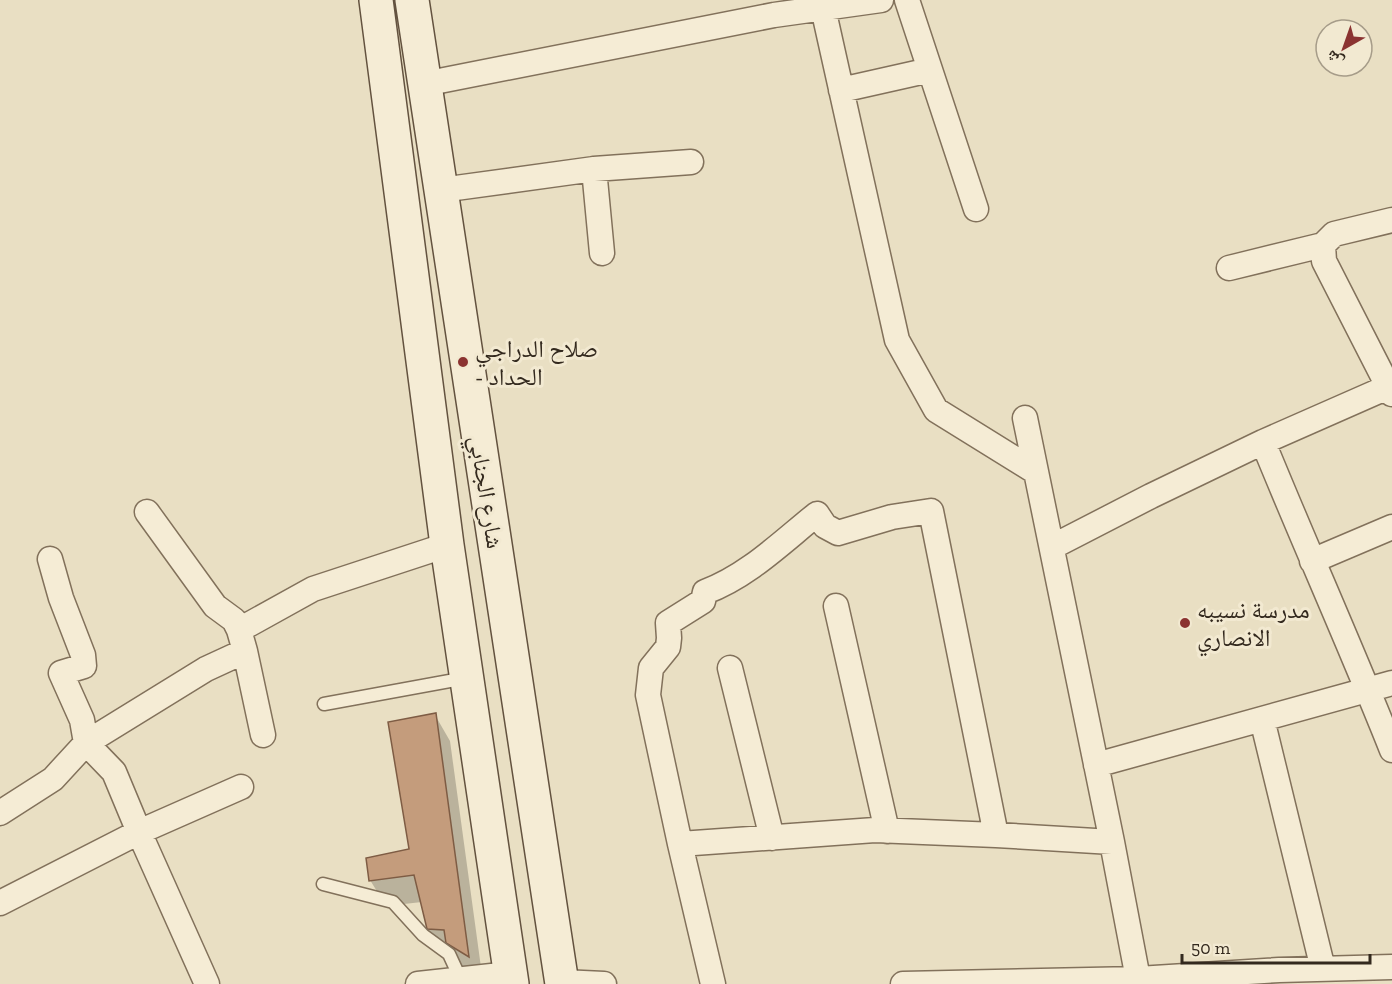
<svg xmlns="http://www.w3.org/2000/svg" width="1392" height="984" viewBox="0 0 1392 984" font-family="'Zilla Slab','Noto Naskh Arabic',serif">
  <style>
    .shadow { fill: #0003 }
    .building { fill: #c49c7c; stroke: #7e5c44; stroke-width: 1.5 }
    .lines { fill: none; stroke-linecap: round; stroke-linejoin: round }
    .lane-casing { stroke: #82715b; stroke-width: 15 }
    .street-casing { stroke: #82715b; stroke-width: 27 }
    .secondary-casing { stroke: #63523f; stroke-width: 36 }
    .lane { stroke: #f5ecd5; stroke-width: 12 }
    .street { stroke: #f5ecd5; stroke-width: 24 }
    .secondary { stroke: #f5ecd5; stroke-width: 33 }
    .poi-dot { fill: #8b3331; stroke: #f2e9d1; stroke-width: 2 }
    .labels { text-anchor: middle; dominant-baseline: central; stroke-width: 6; stroke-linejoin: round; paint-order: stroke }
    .poi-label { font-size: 24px; fill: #33291e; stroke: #f2e9d1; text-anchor: start }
    .street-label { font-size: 24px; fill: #33291e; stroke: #f2e9d1 }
  </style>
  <rect width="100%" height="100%" fill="#e9dfc3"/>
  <path class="shadow" d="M435 715 450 741 483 982 463 970 455 956 444 955 428 929 422 902 386 906 370 880 411 850Z"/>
  <path class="building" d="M436 713 469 957 446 943 444 930 427 929 414 875 369 881 366 858 409 849 388 722Z"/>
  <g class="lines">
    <defs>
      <path id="lane" d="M324 704 466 678
        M323 884 393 902 423 935 449 954 461 980"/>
      <path id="street" d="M907 0 976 209
        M823 8 897 340 936 410 1036 472
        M424 84 774 15 881 0
        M841 90 930 70
        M594 169 602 253
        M441 190 594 169 691 162
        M1323 245 1324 261 1392 394
        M1229 268 1323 245 1334 234 1392 220
        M1025 418 1112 842 1139 984
        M1263 442C1305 545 1351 647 1392 750
        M147 512 215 606 234 620 239 630 245 651 263 735
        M1052 547 1151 496 1263 442 1388 387
        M50 559 61 598 83 655 84 666 61 673 82 720 86 743 114 772 139 832 207 984
        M1312 561 1392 527
        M836 606 887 831
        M239 630 313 589 447 545
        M730 668 772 838
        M1262 719 1323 969
        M1096 765 1392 683
        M0 813 53 779 86 743 206 669 245 651
        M680 844 875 830 996 835 1112 842
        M0 903 139 832 241 787
        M562 982 604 984
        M418 984 510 974
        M713 984 680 844 648 695 651 668 668 647 669 638 668 623 703 601 705 592C748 576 782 542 817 514L825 526 838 533 892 517 931 511 996 835
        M903 984 1138 979 1279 970 1392 967"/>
      <path id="secondary" d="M376 0 447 545 512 984
        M412 0 562 984"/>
    </defs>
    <use href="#lane" class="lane-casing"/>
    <use href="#street" class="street-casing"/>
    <use href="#secondary" class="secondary-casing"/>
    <use href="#lane" class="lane"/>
    <use href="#street" class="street"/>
    <use href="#secondary" class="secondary"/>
  </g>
  <g class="poi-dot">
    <circle cx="463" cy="362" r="6"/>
    <circle cx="1185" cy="623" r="6"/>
  </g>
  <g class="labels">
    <g class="poi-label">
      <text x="475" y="348">صلاح الدراجي<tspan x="475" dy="28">- الحداد</tspan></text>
      <text x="1197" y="609">مدرسة نسيبه<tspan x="1197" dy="28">الانصاري</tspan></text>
    </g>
    <g class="street-label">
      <text transform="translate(487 492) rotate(81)">شارع الجنابي</text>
    </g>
  </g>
  <g transform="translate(1344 48) rotate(220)"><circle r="28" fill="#f2e9d1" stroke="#a69c89" stroke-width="1.5"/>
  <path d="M0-4.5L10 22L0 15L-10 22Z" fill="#8b3331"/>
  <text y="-9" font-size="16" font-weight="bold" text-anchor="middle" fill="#33291e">ش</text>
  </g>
  <path d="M1182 954v9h188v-9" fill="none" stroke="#33291e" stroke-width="3"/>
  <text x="1191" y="954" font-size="18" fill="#33291e" stroke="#f2e9d1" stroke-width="4.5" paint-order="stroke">50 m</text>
</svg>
